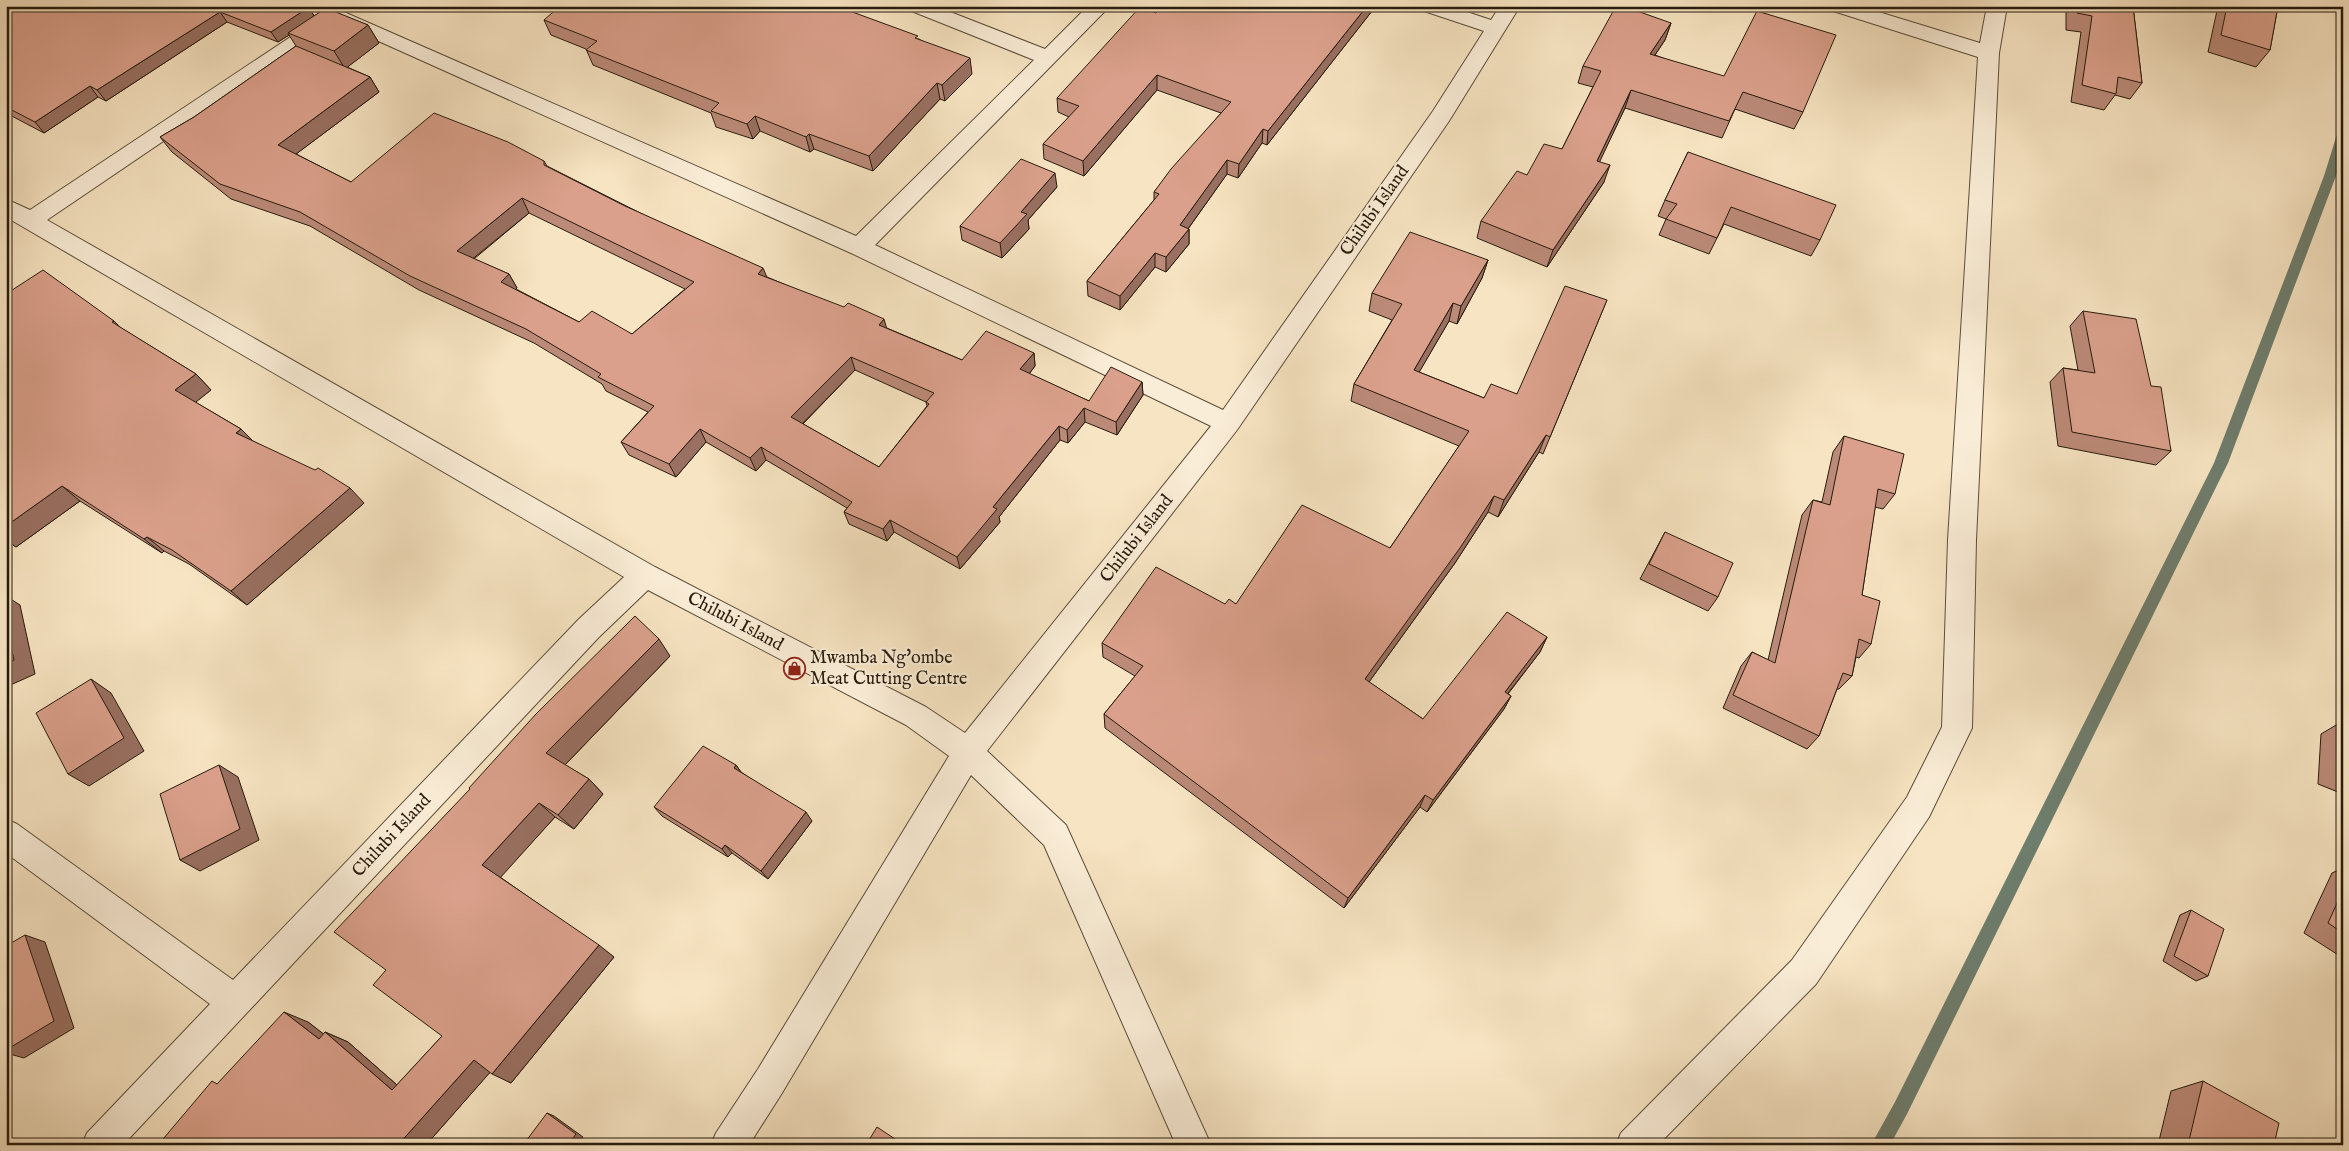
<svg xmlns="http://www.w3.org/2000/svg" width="2349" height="1151" viewBox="0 0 2349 1151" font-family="'IM FELL English',serif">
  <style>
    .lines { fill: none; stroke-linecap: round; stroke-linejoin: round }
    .stream { fill: #6e7d6d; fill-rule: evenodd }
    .minor-casing { stroke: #5b4d3a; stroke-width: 2 }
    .minor { fill: #faedd7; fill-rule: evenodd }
    .wall { fill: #bb8a78; stroke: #271b0c; fill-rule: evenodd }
    .shaded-wall { fill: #997061; stroke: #271b0c }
    .building { fill: #daa08b; stroke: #271b0c; fill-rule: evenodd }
    .labels { text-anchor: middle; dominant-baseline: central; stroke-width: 4.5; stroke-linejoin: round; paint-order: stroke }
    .street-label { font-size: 18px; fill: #271b0c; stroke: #faedd7 }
    .poi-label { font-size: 18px; fill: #271b0c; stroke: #faedd7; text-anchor: start }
  </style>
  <rect width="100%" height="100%" fill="#f7e4c2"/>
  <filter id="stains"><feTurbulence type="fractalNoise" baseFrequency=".004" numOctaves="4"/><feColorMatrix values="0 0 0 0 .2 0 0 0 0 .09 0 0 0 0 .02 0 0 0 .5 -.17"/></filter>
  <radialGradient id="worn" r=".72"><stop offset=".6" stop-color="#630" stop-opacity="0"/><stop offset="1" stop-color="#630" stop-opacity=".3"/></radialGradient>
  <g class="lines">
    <path class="stream" d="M2343 127V151L2336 176 2228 463 1907 1114 1890 1145H1871L1895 1102 2214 463 2324 176 2338 131Z"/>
    <defs>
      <path id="minor" d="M906 6H935L1045 49 1088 6H1110L875 245 1223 410 1433 111 1484 31 1421 10 1418 6H1449L1491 20 1500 6H1520L1449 121 1237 430 987 751 1066 825 1211 1145H1176L1044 845 971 775 782 1093 749 1145H711L716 1133 758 1069 949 756 906 725 648 590 599 637 123 1145H82L87 1133 210 1004 6 853V819L17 824 233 980 579 619 624 577 6 217V199L30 210 319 18 328 16 330 11 337 9 856 236 1034 60 909 10ZM336 22 851 253 1211 426 965 733 926 707 655 567 47 220 333 26Z
        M1827 6H1859L1980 43 1987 6H2007L1999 53 1976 540 1972 728 1929 817 1816 984 1658 1145H1616L1621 1133 1792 960 1907 797 1942 727 1948 540 1978 57 1830 10Z"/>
    </defs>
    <use href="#minor" class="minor-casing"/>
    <use href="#minor" class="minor"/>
  </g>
  <path class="wall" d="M6 6 309 7 314 16 319 13 310 6H332L327 9 368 25 379 43 347 67 370 77 379 92 296 154 351 182 544 161 547 166 767 277 962 360 1034 353 1035 366 1029 374 1089 401 1142 382 1143 395 1117 435 1085 422 1068 443 1060 440 999 517 1000 522 960 569 894 532 887 541 849 524 844 512 847 508 766 460 756 471 706 442 676 477 629 455 621 442 648 412 606 391 602 384 534 343 419 290 310 226 231 199 172 152 160 137 194 117 296 46 289 35 278 42 227 22 106 101 98 97 44 133 6 113ZM529 213 685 289 632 334 579 322 516 289 517 288 509 274 474 259ZM855 370 926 402 927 406 879 467 803 424Z
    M2066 6H2133L2142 83 2130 99 2115 95 2104 110 2071 102 2081 32 2066 30Z
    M2218 6H2278L2270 50 2256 67 2208 52Z
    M1372 11 1267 145 1262 143 1238 178 1227 174 1188 229H1189V244L1166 272 1155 267 1120 310 1088 296 1087 281 1154 200V192L1221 113 1157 90 1084 176 1044 159 1043 144 1069 117 1058 112 1057 98 1156 13Z
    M544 20 919 39 972 74 945 101 940 99 873 171 814 149 810 152 760 131 753 139 716 127 711 113 593 65 586 49 551 35Z
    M1671 23 1665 40 1655 55 1803 112 1794 129 1735 109 1722 138 1625 108 1599 162 1604 182 1547 267 1477 238 1481 221 1527 175 1562 149 1593 87 1578 83 1583 66Z
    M1688 152 1820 240 1811 256 1724 224 1709 254 1659 235 1666 219 1658 216 1665 200Z
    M1057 187 1028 220 1029 229 1002 258 962 240 960 226Z
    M1488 260 1482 278 1457 324 1449 321 1419 372 1484 398 1517 394 1607 300 1543 454 1539 452 1498 517 1488 512 1455 563 1369 682 1423 719 1547 637 1540 652 1508 694 1511 696 1504 709 1427 812 1420 807 1344 908 1105 728 1104 714 1135 676 1103 657 1102 643 1225 604H1236L1390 548 1459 446 1351 401 1354 384 1392 320 1369 311 1372 293Z
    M6 294 114 321 121 328 196 374 211 390 195 402 241 429 251 440 364 503 247 605 189 564 164 551 162 553 80 501 16 547 6 540Z
    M2083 311 2151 386 2171 451 2156 465 2058 446 2050 382 2063 368 2078 370 2070 326Z
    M1844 436 1895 494 1883 509 1875 507 1862 595 1871 644 1859 658 1856 657 1852 676 1839 689H1837L1819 736 1807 749 1723 708 1741 666 1752 652 1768 660 1802 515 1813 500 1822 502 1833 452Z
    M1665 532 1718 597 1708 611 1640 579Z
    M670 656 565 765 589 779 603 794 574 829 555 817 500 877 614 957 511 1083 490 1072 426 1145 218 1083 308 1022 323 1034 325 1032 348 1042 397 1085 442 1036 386 970 470 789Z
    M2343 721V794L2318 784 2321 734Z
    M736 765 741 772 812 821 768 879 732 853 728 857 662 816 654 807Z
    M2343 868V958L2304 933 2332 873Z
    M2191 910 2208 976 2196 981 2163 961 2180 915Z
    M2203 1081 2274 1145H2158L2171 1091Z"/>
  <path class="shaded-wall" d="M315 6H332L319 13Z
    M360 6H372L361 8Z
    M1367 6H1373L1372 11 1267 145 1268 131Z
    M309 7 315 18 288 33 289 35 278 42 271 32Z
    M220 12 227 22 106 101 97 90Z
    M1671 23 1665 40 1644 71 1650 54Z
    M368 25 379 43 345 69 334 51Z
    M970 58 972 74 945 101 942 85Z
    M1157 75V90L1084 176 1083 161Z
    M370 77 379 92 288 160 278 145Z
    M937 83 940 99 873 171 869 156Z
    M90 86 98 97 44 133 35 122Z
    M1631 90 1625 108 1592 178 1597 161Z
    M755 116 760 131 753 139 747 124Z
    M1263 129 1262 143 1238 178 1239 164Z
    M809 134 814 149 810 152 806 137Z
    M1227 160V174L1180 240V225Z
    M1610 165 1604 182 1547 267 1553 250Z
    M1055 173 1057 187 1028 220 1029 229 1002 258 1000 243 1021 212Z
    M522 198 529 213 465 265 457 251Z
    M1189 229V244L1166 272V257Z
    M1155 253V267L1120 310V296Z
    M1488 260 1482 278 1457 324 1461 306Z
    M763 268 769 282 758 274Z
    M509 274 517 288 509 296 501 282Z
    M1453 303 1449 321 1410 388 1414 370Z
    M884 319 888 333 879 325Z
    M1034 353 1035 366 1022 383 1020 369Z
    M851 357 855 370 796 430 791 417Z
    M196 374 211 390 191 406 175 390Z
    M1142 382 1143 395 1117 435 1116 422Z
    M1084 408 1085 422 1068 443 1067 430Z
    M1059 426 1060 440 999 517 1000 522 960 569 957 557 993 507Z
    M241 429 256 444 236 433Z
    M700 429 706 442 676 477 669 464Z
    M1546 435 1539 452 1498 517 1504 500Z
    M761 447 766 460 756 471 750 458Z
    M62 486 80 501 16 547 6 540V526Z
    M350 488 364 503 247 605 231 591Z
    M1494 496 1488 512 1455 563 1361 693 1365 679Z
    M890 520 894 532 887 541 883 529Z
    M147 537 164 551 162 553 144 539Z
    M6 596 20 605 35 674 6 687Z
    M1547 637 1540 652 1498 706 1505 692Z
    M659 639 670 656 561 769 546 753Z
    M91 679 111 693 144 751 89 786 68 774Z
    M1511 696 1504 709 1427 812 1433 800Z
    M219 765 238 777 259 840 200 871 180 860Z
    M736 765 743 775 734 768Z
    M589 779 603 794 574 829 558 815Z
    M1425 795 1420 807 1344 908 1348 898Z
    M539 803 555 817 500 878 482 865Z
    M806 812 812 821 768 879 761 871Z
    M725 845 732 853 728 857 722 849Z
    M25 935 45 942 74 1028 24 1058 6 1053V1050Z
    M599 945 614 957 511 1083 492 1074Z
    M284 1012 308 1022 342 1048 319 1039Z
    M325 1032 348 1042 413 1099 392 1090Z
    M474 1060 493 1069 426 1145H398Z
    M547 1113 554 1116 583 1137 577 1145H568Z"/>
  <path class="building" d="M6 6H305L309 7 271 32 220 12 97 90 90 86 35 122 6 107Z
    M560 6H836L918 36 915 38 970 58 942 85 937 83 869 156 809 134 806 137 755 116 747 124 711 111 719 103 586 50 597 41 544 20Z
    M1162 6H1367L1268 131 1263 129 1239 164 1227 160 1180 225 1189 229 1166 257 1155 253 1120 296 1087 281 1159 194 1154 192 1171 169 1231 102 1157 75 1083 161 1043 144 1079 106 1057 98 1140 7 1156 13Z
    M1616 6H1623L1671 23 1650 54 1724 76 1757 11 1836 35 1803 112 1743 92 1729 121 1631 90 1597 161 1610 165 1553 250 1481 221 1517 171 1527 175 1544 144 1562 149 1601 71 1583 66Z
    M2077 6H2133L2142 83 2118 77 2116 94 2082 85 2092 16 2077 13Z
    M2227 6H2278L2270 50 2221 35Z
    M326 8 368 25 334 51 288 33Z
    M296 46 370 77 278 145 351 182 434 113 508 142 544 161V165L625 206 763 268 758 274 844 307 848 303 884 319 879 325 962 360 986 331 1034 353 1020 369 1089 401 1111 367 1142 382 1116 422 1084 408 1067 430 1059 426 993 507 997 509 957 557 890 520 883 529 844 512 852 502 761 447 750 458 700 429 669 464 621 442 654 406 598 377 601 374 526 329 410 276 300 212 220 184 160 137 194 117ZM522 198 694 282 632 334 592 311 579 322 501 282 509 274 457 251ZM851 357 934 393 926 402 929 404 879 467 791 417Z
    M1688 152 1836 205 1820 240 1731 207 1717 238 1666 219 1677 204 1665 200Z
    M1021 159 1055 173 1021 212 1027 214 1000 243 960 226Z
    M1410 232 1488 260 1461 306 1453 303 1414 370 1484 398 1491 384 1517 394 1565 286 1607 300 1550 437 1546 435 1504 500 1494 496 1460 548 1365 679 1423 719 1507 612 1547 637 1505 692 1511 696 1433 800 1425 795 1348 898 1104 714 1143 666 1102 643 1156 567 1225 604 1229 599 1236 604 1302 505 1390 548 1469 431 1354 384 1402 304 1372 293Z
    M43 270 114 321 112 322 196 374 175 390 241 429 236 433 315 470 318 468 350 488 231 591 172 550 147 537 144 539 62 486 6 526V294Z
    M2083 311 2136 319 2151 386 2161 387 2171 451 2072 432 2063 368 2095 373Z
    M1844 436 1904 454 1895 494 1878 489 1862 595 1880 601 1871 644 1859 639 1852 676 1843 673 1819 736 1733 695 1752 652 1775 663 1813 500 1830 505Z
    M1665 532 1733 563 1718 597 1649 564Z
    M635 616 659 639 546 753 589 779 558 815 539 803 482 865 599 945 492 1074 474 1060 398 1145H158L212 1081 217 1084 284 1012 319 1039 325 1032 392 1090 442 1036 373 985 386 970 334 932 470 789 469 788 536 714Z
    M6 626 14 660 6 664Z
    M91 679 124 738 68 774 36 713Z
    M2343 729V773L2340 772Z
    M703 746 736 765 734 768 806 812 761 871 725 845 722 849 654 807Z
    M219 765 240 829 180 860 160 794Z
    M2343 890V933L2328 923Z
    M2191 910 2224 929 2208 976 2174 956Z
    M25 935 54 1021 6 1050V946Z
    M2203 1081 2279 1123 2274 1145H2188Z
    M547 1113 576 1134 568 1145H523Z
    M877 1127 904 1145H866Z"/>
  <defs>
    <symbol id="shop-ring" viewBox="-11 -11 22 22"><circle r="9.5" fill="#faedd7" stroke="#8f2418" stroke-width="1.5"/><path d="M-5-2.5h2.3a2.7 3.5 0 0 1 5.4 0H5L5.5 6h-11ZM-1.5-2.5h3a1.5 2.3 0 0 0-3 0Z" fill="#8f2418"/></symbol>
  </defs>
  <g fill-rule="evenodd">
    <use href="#shop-ring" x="782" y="656" width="25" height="25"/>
  </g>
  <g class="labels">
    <g class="street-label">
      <text transform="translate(1375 211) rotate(-55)">Chilubi Island</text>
      <text transform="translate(1137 539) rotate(-52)">Chilubi Island</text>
      <text transform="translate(735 622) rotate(28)">Chilubi Island</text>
      <text transform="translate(392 836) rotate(-47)">Chilubi Island</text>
    </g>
    <g class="poi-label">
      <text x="810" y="658">Mwamba Ng'ombe<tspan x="810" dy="21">Meat Cutting Centre</tspan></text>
    </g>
  </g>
  <rect width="2349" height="1151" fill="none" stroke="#f7e4c2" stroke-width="25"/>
  <rect x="8" y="8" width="2334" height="1136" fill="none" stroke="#271b0c" stroke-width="2.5"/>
  <rect x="12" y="12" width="2324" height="1126" fill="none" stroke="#271b0c"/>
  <rect width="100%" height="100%" filter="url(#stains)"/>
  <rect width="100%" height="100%" fill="url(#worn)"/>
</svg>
